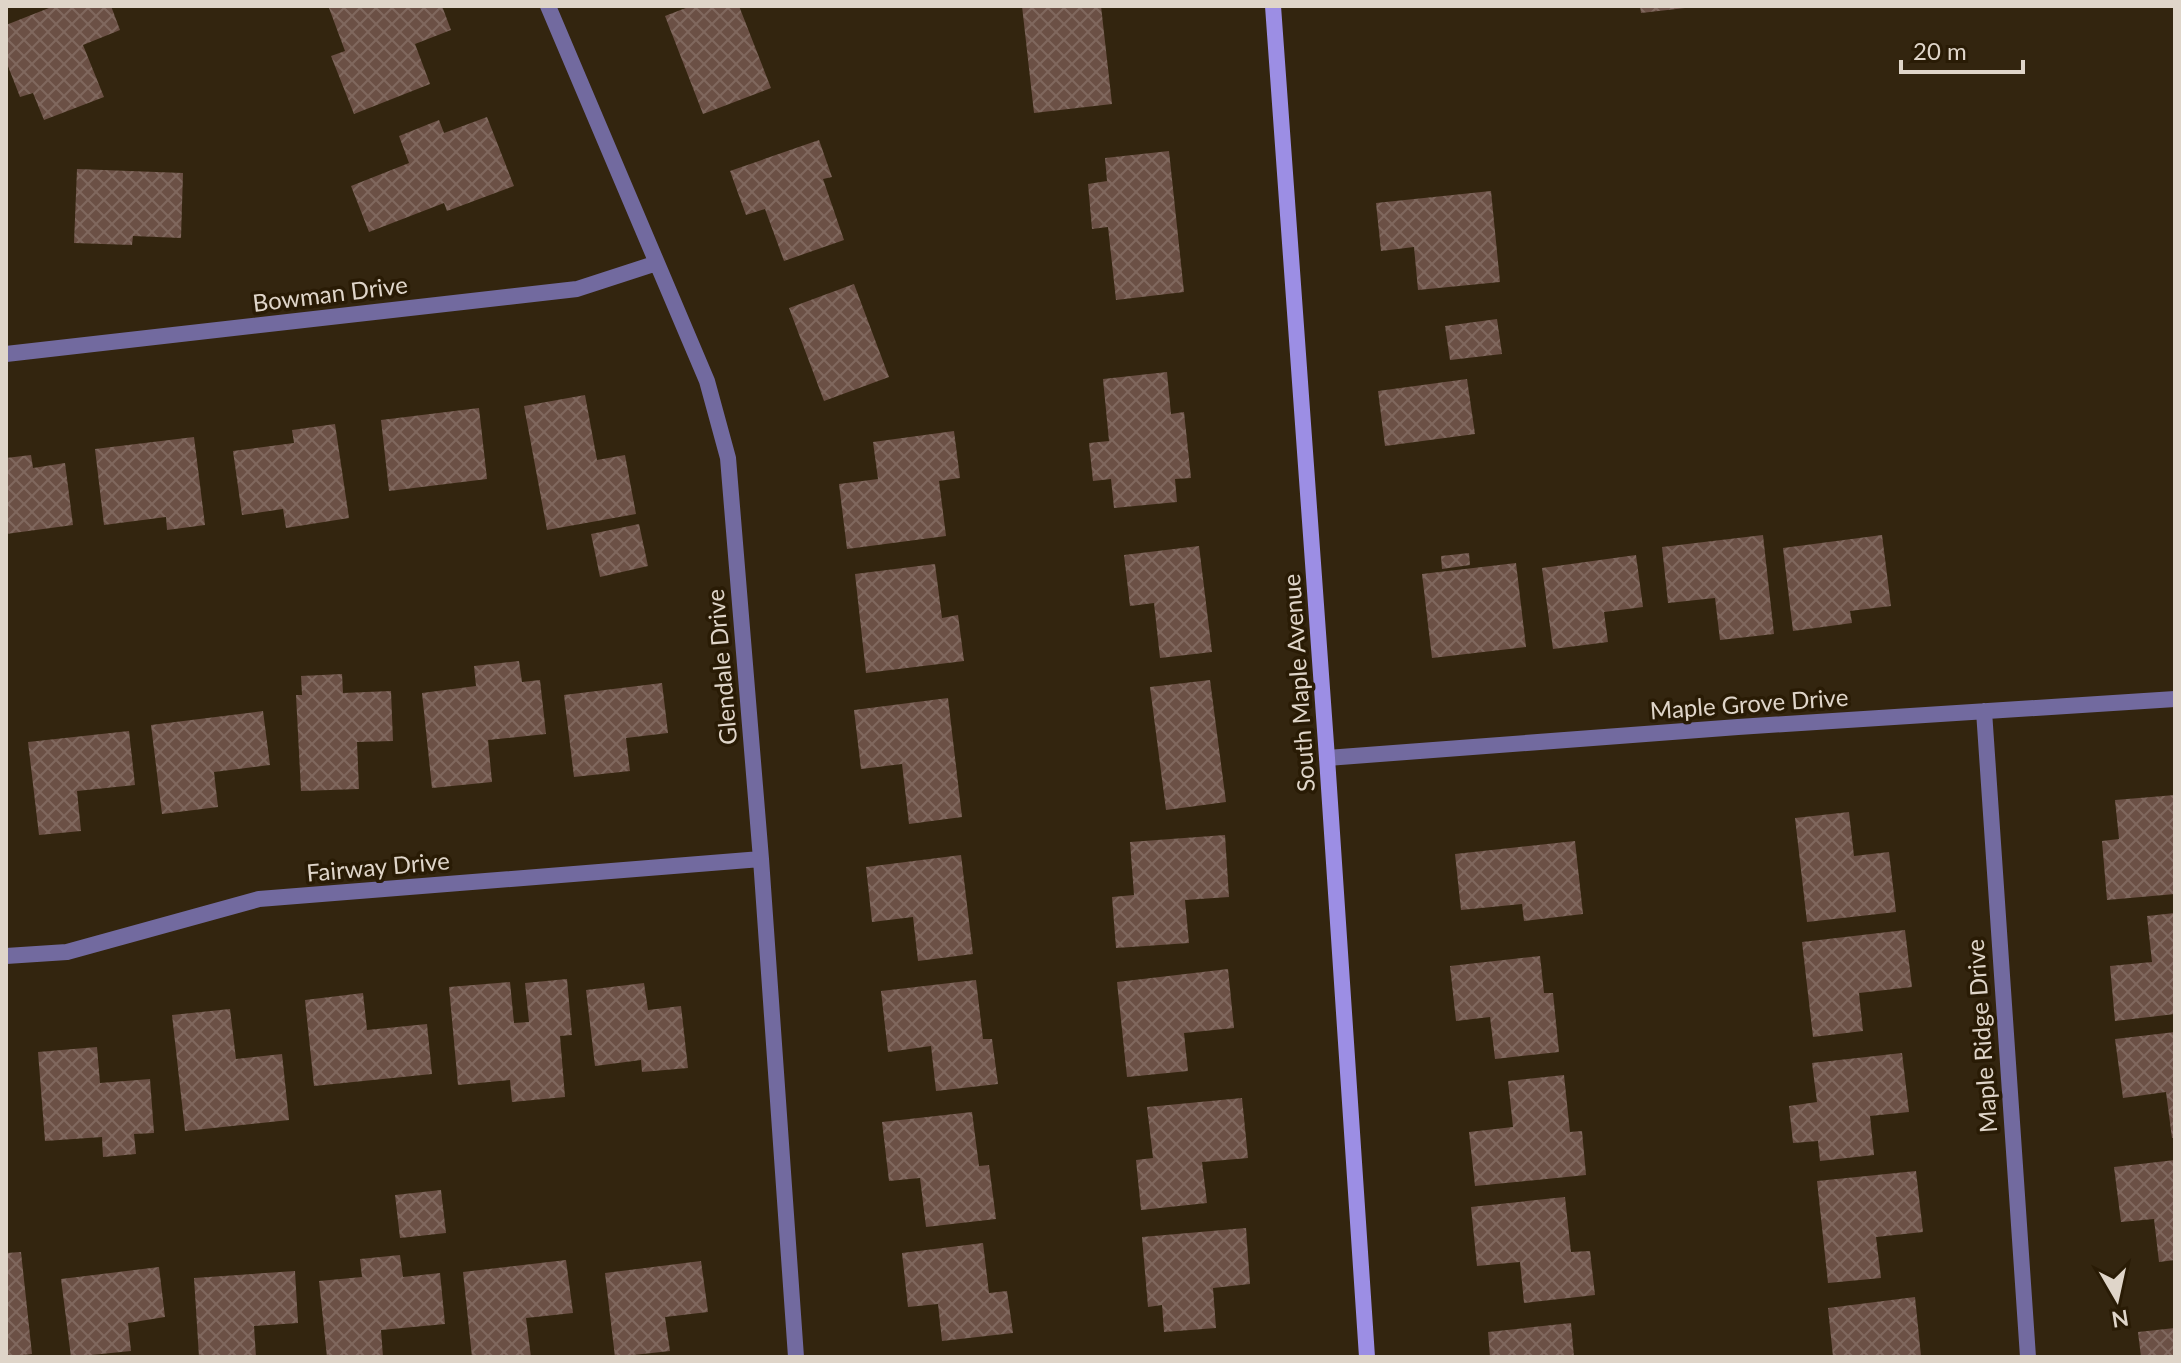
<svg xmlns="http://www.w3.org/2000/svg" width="2181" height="1363" viewBox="0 0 2181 1363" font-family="Lato,sans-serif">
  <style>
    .building { fill: url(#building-cross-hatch) }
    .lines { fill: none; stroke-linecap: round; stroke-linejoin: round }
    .street { stroke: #726a9f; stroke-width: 16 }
    .secondary { stroke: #9c8ee4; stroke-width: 16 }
    .labels { text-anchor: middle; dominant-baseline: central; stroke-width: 7; stroke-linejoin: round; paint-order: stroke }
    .street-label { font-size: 24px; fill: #dfd5c9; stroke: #291b05 }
  </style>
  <defs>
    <pattern id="building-cross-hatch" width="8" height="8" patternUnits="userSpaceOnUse" patternTransform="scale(2)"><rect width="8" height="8" fill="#6b5045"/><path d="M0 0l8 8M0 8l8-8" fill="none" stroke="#80685e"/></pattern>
  </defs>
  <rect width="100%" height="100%" fill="#33250f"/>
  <path class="building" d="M54 6H111L120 30 83 45 104 97 44 120 33 93 20 97 6 61V25Z
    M335 6H442L451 30 415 44 430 84 354 114 331 56 345 51 329 8Z
    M691 6H739L771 88 703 114 665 16Z
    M1022 6H1101L1112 104 1034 113Z
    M1640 6H1685V8L1641 13Z
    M487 117 514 186 447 211 444 203 369 232 351 186 409 163 399 136 439 120 444 133Z
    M819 140 832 177 823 179 844 240 784 261 765 209 746 215 730 171Z
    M1169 151 1184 292 1116 300 1108 227 1092 229 1088 184 1107 181 1105 158Z
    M77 169 183 173 181 238 133 236 132 245 74 243Z
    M1491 191 1500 282 1418 290 1414 247 1381 251 1376 203Z
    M854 284 889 377 824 401 789 308Z
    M1497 319 1502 354 1450 360 1445 326Z
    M1167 372 1171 414 1184 412 1191 478 1175 479 1177 502 1114 508 1111 479 1093 481 1089 443 1109 441 1103 379Z
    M1467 379 1475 434 1385 446 1378 391Z
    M585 395 597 460 625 455 636 514 547 530 524 406Z
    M479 408 487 479 389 491 381 420Z
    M335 424 349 518 286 528 283 509 242 515 233 451 294 443 292 430Z
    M954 431 960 478 939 481 946 536 847 549 839 484 878 479 873 442Z
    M194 437 205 525 167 530 166 517 104 525 95 449Z
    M31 455 33 468 65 463 73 525 6 534V458Z
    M639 524 648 566 600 577 591 534Z
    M1763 535 1774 634 1720 640 1715 598 1668 603 1662 547Z
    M1882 535 1891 606 1850 611 1852 623 1793 631 1783 548Z
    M1199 546 1212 652 1160 658 1154 603 1130 606 1124 555Z
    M1469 553 1470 565 1442 569 1441 556Z
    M1636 555 1643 607 1604 612 1608 642 1553 649 1542 568Z
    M1516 563 1526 647 1432 658 1422 574Z
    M935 564 942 618 958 615 964 661 866 673 855 574Z
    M519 661 522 682 540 680 546 734 488 740 492 782 432 788 422 693 476 686 474 666Z
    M342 674 343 693 391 691 393 741 357 742 359 789 301 791 296 695H302L301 676Z
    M1210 680 1226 802 1166 810 1150 687Z
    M662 683 668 733 626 738 630 771 574 777 564 695Z
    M948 698 962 817 909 824 902 764 861 769 854 710Z
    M263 711 270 765 214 772 218 807 162 814 151 725Z
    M129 731 135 785 77 791 81 831 39 835 28 742Z
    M2175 795V894L2107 900 2102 841 2119 839 2115 800Z
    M1849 812 1854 856 1889 852 1896 912 1807 922 1795 818Z
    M1225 835 1229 897 1185 900 1189 943 1116 948 1112 897 1134 895 1130 842Z
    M1575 841 1583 914 1524 921 1522 904 1461 910 1455 854Z
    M961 855 973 954 918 961 913 917 872 922 866 867Z
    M2175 913V1014L2115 1021 2110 966 2152 962 2147 916Z
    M1905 930 1912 987 1859 993 1863 1031 1813 1037 1802 942Z
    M1540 956 1544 993H1553L1559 1052 1495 1059 1490 1017 1456 1021 1450 966Z
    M1228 969 1234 1028 1184 1033 1188 1071 1127 1077 1117 982Z
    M567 979 572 1035 560 1036 565 1097 512 1102 510 1080 458 1085 449 987 510 982 514 1023 529 1022 525 983Z
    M976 980 983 1039H992L998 1084 936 1091 931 1046 888 1052 881 991Z
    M644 983 648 1010 681 1006 688 1068 642 1072 641 1060 595 1066 586 990Z
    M363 993 367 1030 427 1024 432 1074 314 1086 305 1000Z
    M230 1009 236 1059 282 1054 289 1120 185 1131 172 1015Z
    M2175 1032V1138H2172L2166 1092 2123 1098 2115 1039Z
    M97 1047 100 1083 150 1079 154 1133 134 1134 136 1154 103 1157 102 1137 45 1141 38 1052Z
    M1902 1053 1909 1112 1870 1116 1874 1155 1820 1161 1818 1141 1793 1143 1789 1106 1817 1102 1812 1063Z
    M1564 1075 1570 1132 1582 1131 1586 1175 1475 1186 1469 1132 1513 1127 1508 1081Z
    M1242 1098 1248 1158 1202 1162 1207 1203 1141 1210 1136 1160 1153 1158 1147 1107Z
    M972 1112 979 1166 989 1165 996 1219 926 1227 920 1178 889 1181 882 1122Z
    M2175 1160V1260L2159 1262 2154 1219 2121 1222 2114 1167Z
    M1916 1171 1923 1232 1876 1237 1881 1278 1828 1283 1817 1181Z
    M441 1190 446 1233 400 1238 395 1195Z
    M1565 1197 1571 1252 1590 1251 1595 1295 1524 1303 1520 1262 1477 1266 1471 1207Z
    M1246 1228 1250 1284 1213 1288 1216 1328 1164 1332 1162 1305 1148 1307 1142 1237Z
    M983 1243 989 1293 1007 1291 1013 1333 942 1341 938 1304 908 1307 902 1253Z
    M21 1252 32 1354 6 1357V1253Z
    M400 1255 403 1277 440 1273 445 1324 381 1330 383 1357H327L319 1281 362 1277 360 1259Z
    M566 1260 573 1313 526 1318 531 1357H472L463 1272Z
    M701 1261 708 1312 665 1317 670 1351 615 1357 605 1273Z
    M159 1267 165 1317 128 1323 131 1351 71 1357 61 1279Z
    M295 1271 298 1323 254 1326 256 1357H199L194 1278Z
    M1915 1297 1921 1356 1833 1357 1828 1308Z
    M1571 1323 1574 1357H1490L1488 1332Z
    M2175 1328V1357H2141L2138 1332Z"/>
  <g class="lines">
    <path class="street" d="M548 6 707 381 728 458 761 859 796 1357
      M6 354 577 289 657 263
      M1984 711 2028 1357
      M1327 758 1738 727 2175 699
      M6 956 67 952 259 899 761 859"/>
    <path class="secondary" d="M1273 6 1327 758 1367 1357"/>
  </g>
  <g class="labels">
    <g class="street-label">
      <text transform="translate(330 293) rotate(-7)">Bowman Drive</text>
      <text transform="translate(721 667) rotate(-95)">Glendale Drive</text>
      <text transform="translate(1298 683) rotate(-94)">South Maple Avenue</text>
      <text transform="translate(1749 703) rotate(-4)">Maple Grove Drive</text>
      <text transform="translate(378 866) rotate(-5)">Fairway Drive</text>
      <text transform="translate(1981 1036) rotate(-94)">Maple Ridge Drive</text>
    </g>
  </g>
  <rect width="2181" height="1363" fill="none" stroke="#dfd5c9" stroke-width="16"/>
  <g transform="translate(2117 1299) rotate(171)" stroke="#291b05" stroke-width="6" paint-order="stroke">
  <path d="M0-6L14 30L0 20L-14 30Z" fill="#dfd5c9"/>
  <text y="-12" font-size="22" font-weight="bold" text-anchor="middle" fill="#dfd5c9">N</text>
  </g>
  <path d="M1901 60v12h122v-12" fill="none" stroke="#dfd5c9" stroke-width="4"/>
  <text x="1913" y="60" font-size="24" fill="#dfd5c9" stroke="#291b05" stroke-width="6" paint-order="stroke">20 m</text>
</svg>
